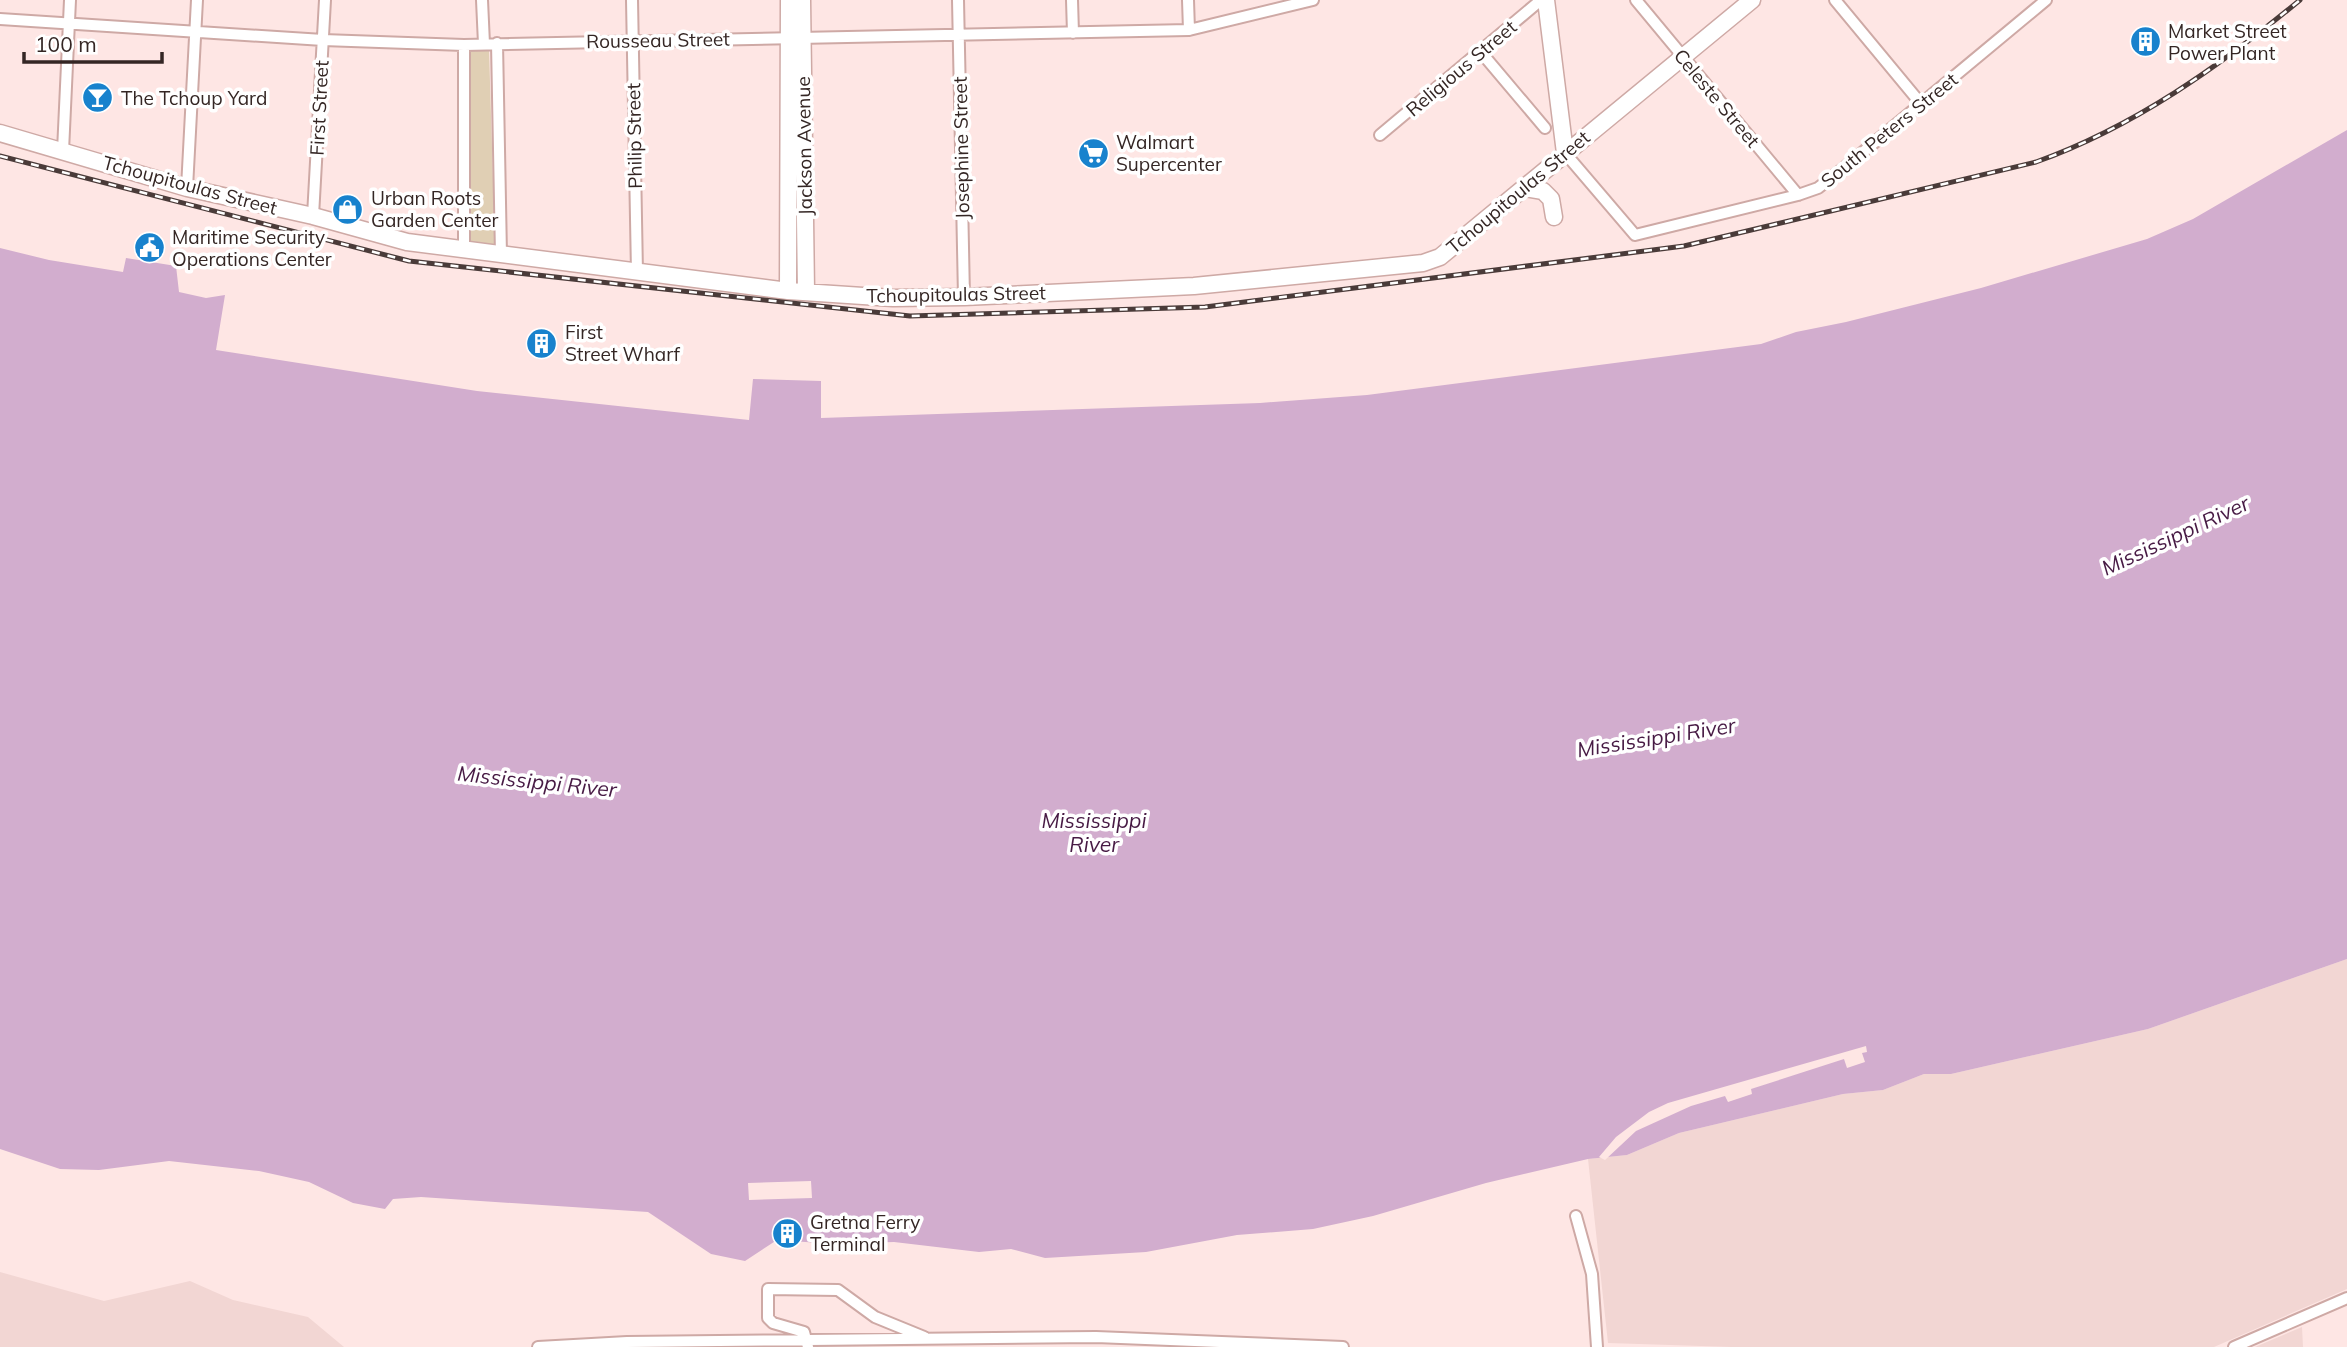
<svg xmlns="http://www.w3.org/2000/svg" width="2347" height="1347" viewBox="0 0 2347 1347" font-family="Mulish,sans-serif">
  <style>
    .built { fill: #f2d6d3 }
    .green { fill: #e0cfb4 }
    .water { fill: #d2adce }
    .pier { fill: #fee6e4 }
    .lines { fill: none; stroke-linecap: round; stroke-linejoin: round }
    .street-casing { stroke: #cea9a5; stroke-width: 14 }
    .secondary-casing { stroke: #cea9a5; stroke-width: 19 }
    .street { stroke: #fff; stroke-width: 10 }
    .secondary { stroke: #fff; stroke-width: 16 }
    .rail-casing { stroke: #4a3b39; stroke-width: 5 }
    .rail { stroke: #fff; stroke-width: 2.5; stroke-dasharray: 8; stroke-linecap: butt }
    .labels { text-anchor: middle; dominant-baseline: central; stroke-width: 7; stroke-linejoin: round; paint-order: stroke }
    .poi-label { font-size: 19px; fill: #342624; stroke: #fff; text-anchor: start }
    .street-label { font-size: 19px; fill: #342624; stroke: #fff }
    .water-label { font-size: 21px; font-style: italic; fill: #471a44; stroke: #fff }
  </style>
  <rect width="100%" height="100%" fill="#fee6e4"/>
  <path class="built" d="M2347 959V1289L2214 1347H1732L1608 1343 1588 1159 1627 1155 1679 1133 1843 1094 1883 1090 1924 1074H1951L2148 1029Z
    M0 1272 104 1301 190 1281 233 1300 308 1317 344 1347H0Z
    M2302 1327 2303 1347H2255Z"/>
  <path class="green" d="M489 50 495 246 471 243 467 51Z"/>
  <path class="water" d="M2347 130V959L2148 1029 1951 1074H1924L1883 1090 1843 1094 1679 1133 1627 1155 1588 1159 1486 1183 1373 1216 1313 1229 1237 1235 1146 1252 1045 1258 1011 1249 979 1252 894 1242 834 1244 777 1240 745 1261 711 1254 648 1212 421 1197 393 1199 385 1209 353 1203 309 1182 259 1171 169 1161 99 1170 60 1169 0 1149V248L49 260 123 272 126 258 176 266 179 292 206 298 225 295 216 350 477 391 749 420 753 379 821 381V418L1260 403 1367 395 1761 344 1796 332 1846 322 1981 288 2147 239 2193 219Z"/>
  <path class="pier" d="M1866 1046 1867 1052 1862 1053 1865 1062 1847 1068 1844 1059 1751 1089 1752 1094 1728 1102 1725 1096 1691 1106 1636 1131 1605 1160 1599 1157 1616 1137 1649 1112 1668 1103Z
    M811 1181 812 1198 749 1200 748 1183Z"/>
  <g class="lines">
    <defs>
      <path id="street" d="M482 0 484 44
        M632 0 637 273
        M958 0 964 297
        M1072 0 1073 33
        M1188 0 1189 30
        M1636 0 1798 195
        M1835 0 1922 105
        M0 19 323 40 464 45 1189 30 1313 0
        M497 43 501 255
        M464 45V250
        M1480 51 1545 128
        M1380 135 1541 0
        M63 151 70 0
        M1565 153 1635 235 1798 195 1818 188 1845 167 2046 0
        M187 188 197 0
        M313 216 325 0
        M1576 1216 1592 1274 1597 1347
        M538 1347 627 1342 1096 1337 1343 1347
        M808 1347 804 1332 773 1323 768 1318V1289L838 1290 875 1317 924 1337
        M2234 1347 2347 1298"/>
      <path id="secondary" d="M802 0 806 291
        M1546 0 1565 153
        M0 133 187 188 313 216 407 242 788 291 893 298 964 297 1194 286 1423 263 1440 257 1752 0
        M1524 188 1543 191 1551 199 1554 217
        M788 291 789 0"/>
    </defs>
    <use href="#street" class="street-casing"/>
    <use href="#secondary" class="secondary-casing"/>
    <use href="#street" class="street"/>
    <use href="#secondary" class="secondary"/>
    <defs>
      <path id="rail" d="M0 156 409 261 910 316 1205 307 1684 246 2036 162C2134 127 2220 66 2300 0"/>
    </defs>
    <use href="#rail" class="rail-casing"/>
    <use href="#rail" class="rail"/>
  </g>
  <defs>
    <symbol id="building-disc" viewBox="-11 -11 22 22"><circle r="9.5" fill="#1882cd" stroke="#fff"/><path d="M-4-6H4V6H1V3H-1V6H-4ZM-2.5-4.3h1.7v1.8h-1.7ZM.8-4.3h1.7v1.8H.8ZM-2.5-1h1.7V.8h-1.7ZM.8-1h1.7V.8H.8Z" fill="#fff"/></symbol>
    <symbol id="bar-disc" viewBox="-11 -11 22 22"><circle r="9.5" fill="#1882cd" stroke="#fff"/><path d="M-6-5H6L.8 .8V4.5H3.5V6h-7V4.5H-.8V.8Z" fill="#fff"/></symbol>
    <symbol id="supermarket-disc" viewBox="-11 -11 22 22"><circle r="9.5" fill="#1882cd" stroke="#fff"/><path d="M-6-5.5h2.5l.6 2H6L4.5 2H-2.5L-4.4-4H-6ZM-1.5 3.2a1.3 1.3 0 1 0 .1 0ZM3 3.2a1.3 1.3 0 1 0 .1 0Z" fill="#fff"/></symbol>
    <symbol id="shop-disc" viewBox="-11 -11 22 22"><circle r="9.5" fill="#1882cd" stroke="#fff"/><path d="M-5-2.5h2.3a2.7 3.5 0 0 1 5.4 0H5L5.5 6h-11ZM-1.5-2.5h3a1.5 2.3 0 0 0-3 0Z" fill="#fff"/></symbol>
    <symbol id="civic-disc" viewBox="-11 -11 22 22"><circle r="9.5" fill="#1882cd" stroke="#fff"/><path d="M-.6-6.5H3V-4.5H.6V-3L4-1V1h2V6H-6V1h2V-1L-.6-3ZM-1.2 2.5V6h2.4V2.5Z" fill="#fff"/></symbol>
  </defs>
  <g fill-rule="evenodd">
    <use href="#building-disc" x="2128" y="24" width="35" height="35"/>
    <use href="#bar-disc" x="80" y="80" width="35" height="35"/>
    <use href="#supermarket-disc" x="1076" y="136" width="35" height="35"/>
    <use href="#shop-disc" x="330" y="192" width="35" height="35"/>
    <use href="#civic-disc" x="132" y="230" width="35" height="35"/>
    <use href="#building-disc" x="524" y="326" width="35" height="35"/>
    <use href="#building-disc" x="770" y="1216" width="35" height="35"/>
  </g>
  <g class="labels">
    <g class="poi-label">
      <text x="2168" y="31">Market Street<tspan x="2168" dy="22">Power Plant</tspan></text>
      <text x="121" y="98">The Tchoup Yard</text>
      <text x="1116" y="142">Walmart<tspan x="1116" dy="22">Supercenter</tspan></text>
      <text x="371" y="198">Urban Roots<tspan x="371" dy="22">Garden Center</tspan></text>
      <text x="172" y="237">Maritime Security<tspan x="172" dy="22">Operations Center</tspan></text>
      <text x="565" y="332">First<tspan x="565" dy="22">Street Wharf</tspan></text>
      <text x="810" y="1222">Gretna Ferry<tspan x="810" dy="22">Terminal</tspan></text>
    </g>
    <g class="street-label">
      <text transform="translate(658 40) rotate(-1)">Rousseau Street</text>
      <text transform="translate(1461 68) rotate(-40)">Religious Street</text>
      <text transform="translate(1717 98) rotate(50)">Celeste Street</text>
      <text transform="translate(319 108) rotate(-87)">First Street</text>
      <text transform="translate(1889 130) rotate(-39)">South Peters Street</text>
      <text transform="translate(634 136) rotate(-91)">Philip Street</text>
      <text transform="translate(804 146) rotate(-91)">Jackson Avenue</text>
      <text transform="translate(961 148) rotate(-91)">Josephine Street</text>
      <text transform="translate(190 185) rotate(15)">Tchoupitoulas Street</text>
      <text transform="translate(1518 192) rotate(-40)">Tchoupitoulas Street</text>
      <text transform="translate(956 294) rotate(-1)">Tchoupitoulas Street</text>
    </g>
    <g class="water-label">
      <text transform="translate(2175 535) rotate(-25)">Mississippi River</text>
      <text transform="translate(1656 737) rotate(-9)">Mississippi River</text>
      <text transform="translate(537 781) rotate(6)">Mississippi River</text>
      <text x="1094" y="820">Mississippi<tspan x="1094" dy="24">River</tspan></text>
    </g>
  </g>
  <path d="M24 52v10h138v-10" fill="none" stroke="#342624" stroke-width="3.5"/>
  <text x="35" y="52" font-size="21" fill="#342624" stroke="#ffffff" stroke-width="5" paint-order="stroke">100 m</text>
</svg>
